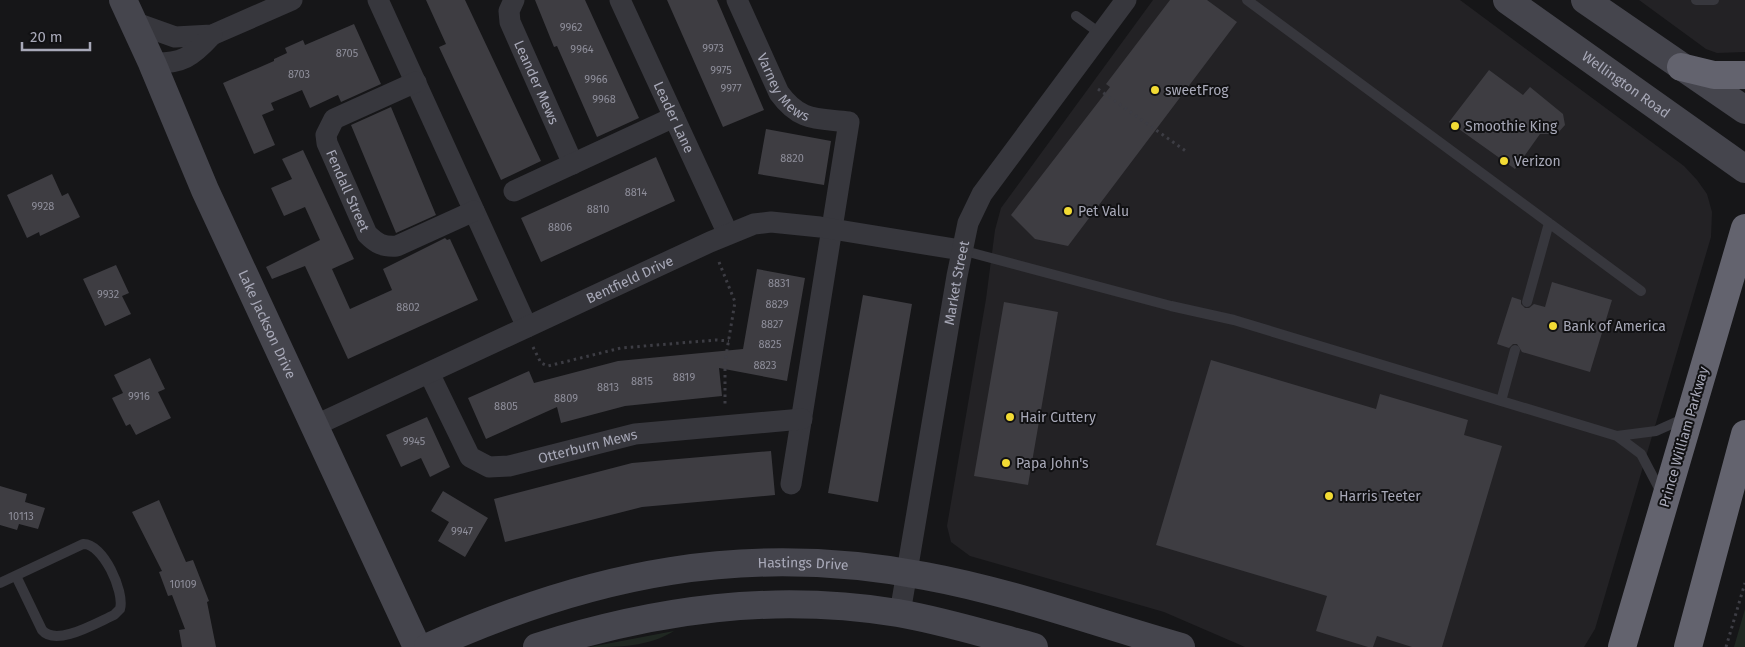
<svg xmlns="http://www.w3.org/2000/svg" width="1745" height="647" viewBox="0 0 1745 647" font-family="'Fira Sans',sans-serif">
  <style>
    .built { fill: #232225 }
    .green { fill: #202822 }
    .building { fill: #3e3d42 }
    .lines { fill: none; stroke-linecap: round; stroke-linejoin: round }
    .path { stroke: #3d3d44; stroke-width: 3; stroke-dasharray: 2.5 4; stroke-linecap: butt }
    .lane { stroke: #37373d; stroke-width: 10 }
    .street { stroke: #37373d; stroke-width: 21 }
    .secondary { stroke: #45454d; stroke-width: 28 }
    .highway { stroke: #63636e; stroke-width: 28 }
    .poi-dot { fill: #f2db34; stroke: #111113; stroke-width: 2 }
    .labels { text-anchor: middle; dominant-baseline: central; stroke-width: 4; stroke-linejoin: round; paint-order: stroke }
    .number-label { font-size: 11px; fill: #8e8e9a }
    .street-label { font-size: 14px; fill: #a8a9b8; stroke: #111113 }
    .poi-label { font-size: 14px; fill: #a8a9b8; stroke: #111113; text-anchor: start }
  </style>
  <rect width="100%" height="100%" fill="#161618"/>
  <path class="built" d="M1153 0H1460L1684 166 1697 180 1707 194 1712 212 1711 237 1595 629 1584 647H1245L1164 612 970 556 951 542 947 526 986 299 995 230 1001 208Z
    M1639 0H1745V52L1717 53 1706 49Z"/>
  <path class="green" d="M1745 609V647H1734Z
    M674 631C648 647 619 647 590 647Z"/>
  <path class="building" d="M426 0H465L541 161 501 180 439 47 446 44Z
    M535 0H585L639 118 597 137 557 46 554 47Z
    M667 0H717L764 110 723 127Z
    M1170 0H1207L1237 22 1068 246 1035 239 1011 215 1110 87 1106 84Z
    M354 24 381 84 341 102 338 95 310 108 302 90 271 103 274 110 262 115 275 145 254 154 223 83 274 61V59L287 53 285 48 303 40 305 45Z
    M1489 70 1523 95 1530 87 1563 114 1565 125 1557 134H1540L1515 169 1449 122Z
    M391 107 436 215 396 233 351 125Z
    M766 129 831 141 824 185 758 174Z
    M303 150 354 259 332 269 350 309 392 290 383 269 445 238 447 240 450 239 478 300 348 359 305 266 272 279 266 267 320 240 305 207 284 216 271 188 292 179 282 159Z
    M656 157 675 201 541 262 521 218Z
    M52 174 62 196 68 193 80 217 40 236 39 232 27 238 7 195Z
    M116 265 129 293 122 296 131 314 105 326 83 279Z
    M757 269 805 278 787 381 719 368 722 396 625 406 561 423 557 407 486 439 468 398 529 371 534 383 618 361 743 349Z
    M1552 282 1612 300 1590 372 1522 352 1517 344H1513L1509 348 1497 344 1512 297 1521 300V304L1525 308H1529L1534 304 1545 307Z
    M863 295 912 304 878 502 828 493Z
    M1004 302 1058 312 1028 485 974 476Z
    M150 358 165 389 158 392 171 418 136 435 130 424 126 426 112 398 123 393 114 375Z
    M1211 360 1376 409 1380 394 1468 420 1464 435 1502 446 1442 647H1412L1377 636 1373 647H1368L1316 631 1327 596 1156 545Z
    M427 417 450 467 430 477 421 458 401 467 386 435Z
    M771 451 775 495 642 507 505 542 494 499 632 463Z
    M0 486 27 494 25 502 45 508 38 529 19 524 17 530 0 525Z
    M443 491 488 518 465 557 438 541 449 522 431 511Z
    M159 500 186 562 193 560 209 601 207 602 216 647H182L179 630 185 629 172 595 168 596 159 572 162 571 132 512Z"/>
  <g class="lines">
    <path class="path" d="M1098 89 1187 152
      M719 262 735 302 725 362V404
      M533 347 541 363 548 366 621 348 716 340 729 341
      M1726 647 1745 583"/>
    <path class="lane" d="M1247 0 1641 291
      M1696 0H1714
      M1076 16 1101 34
      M961 250 1171 306 1234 320 1617 436 1641 454 1662 494
      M1527 302 1549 223
      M1501 401 1515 350
      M1617 436 1656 431 1685 418
      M0 583 83 544C103 543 125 592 120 609L114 615C96 623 56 647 42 630L16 576"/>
    <g class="street">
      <path d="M378 0 527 327"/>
      <path id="s1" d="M514 0 509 11 510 22 573 164"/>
      <path id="s2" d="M620 0 728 234"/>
      <path id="s3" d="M737 0 779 93C800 122 817 118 849 122L791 484"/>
      <path d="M133 22 175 37 212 35 292 0"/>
      <path d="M152 63C182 64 192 57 212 35"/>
      <path id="s4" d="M416 82 334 119 326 135 327 143 367 234C377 244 383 247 397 246L474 211"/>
      <path d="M514 191 674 117"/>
      <path id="s5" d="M429 373 470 457 489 467 509 466 635 434 802 419"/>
      <path id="s6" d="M314 426 710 242 754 224 771 222 820 227 961 250"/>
      <path id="s7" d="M900 613 957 276 968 223 982 194 1126 0"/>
    </g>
    <g class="secondary">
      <path id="s8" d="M123 0 152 63 205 190 417 647"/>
      <path id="s9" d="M1507 0 1745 169"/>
      <path d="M1585 0 1745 110"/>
      <path id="s10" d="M428 647C593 573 745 542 925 576 1012 592 1096 623 1181 647"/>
      <path d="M537 647C657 609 773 593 898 613 944 621 989 635 1034 647"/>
    </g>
    <path class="highway" d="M1681 67 1714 75H1745
      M1622 647 1745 228
      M1688 647 1745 434"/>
  </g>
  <g class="poi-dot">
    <circle cx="1155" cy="90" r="5"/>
    <circle cx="1455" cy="126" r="5"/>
    <circle cx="1504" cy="161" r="5"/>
    <circle cx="1068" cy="211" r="5"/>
    <circle cx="1553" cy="326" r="5"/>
    <circle cx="1010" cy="417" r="5"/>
    <circle cx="1006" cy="463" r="5"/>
    <circle cx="1329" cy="496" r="5"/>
  </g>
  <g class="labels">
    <g class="number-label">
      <text x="571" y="27">9962</text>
      <text x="713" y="48">9973</text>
      <text x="582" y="49">9964</text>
      <text x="347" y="53">8705</text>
      <text x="721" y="70">9975</text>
      <text x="299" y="74">8703</text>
      <text x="596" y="79">9966</text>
      <text x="731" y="88">9977</text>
      <text x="604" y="99">9968</text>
      <text x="792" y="158">8820</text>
      <text x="636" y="192">8814</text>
      <text x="43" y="206">9928</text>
      <text x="598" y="209">8810</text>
      <text x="560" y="227">8806</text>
      <text x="779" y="283">8831</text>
      <text x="108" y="294">9932</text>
      <text x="777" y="304">8829</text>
      <text x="408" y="307">8802</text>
      <text x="772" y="324">8827</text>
      <text x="770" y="344">8825</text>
      <text x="765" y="365">8823</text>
      <text x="684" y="377">8819</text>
      <text x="642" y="381">8815</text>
      <text x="608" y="387">8813</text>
      <text x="139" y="396">9916</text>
      <text x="566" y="398">8809</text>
      <text x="506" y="406">8805</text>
      <text x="414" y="441">9945</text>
      <text x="21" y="516">10113</text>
      <text x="462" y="531">9947</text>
      <text x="183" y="584">10109</text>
    </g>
    <g class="street-label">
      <text stroke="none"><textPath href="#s1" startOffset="89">Leander Mews</textPath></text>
      <text stroke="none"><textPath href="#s3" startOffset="100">Varney Mews</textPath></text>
      <text stroke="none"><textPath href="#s9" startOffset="146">Wellington Road</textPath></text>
      <text stroke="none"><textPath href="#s2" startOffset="129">Leader Lane</textPath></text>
      <text stroke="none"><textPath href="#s4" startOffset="168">Fendall Street</textPath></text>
      <text stroke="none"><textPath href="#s6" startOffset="348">Bentfield Drive</textPath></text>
      <text stroke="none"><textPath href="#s7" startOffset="335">Market Street</textPath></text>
      <text stroke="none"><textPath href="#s8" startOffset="355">Lake Jackson Drive</textPath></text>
      <text transform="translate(1684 437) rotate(-74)">Prince William Parkway</text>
      <text stroke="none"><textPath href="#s5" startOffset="216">Otterburn Mews</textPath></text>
      <text stroke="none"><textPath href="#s10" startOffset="388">Hastings Drive</textPath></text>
    </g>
    <g class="poi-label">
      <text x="1165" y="90">sweetFrog</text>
      <text x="1465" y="126">Smoothie King</text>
      <text x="1514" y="161">Verizon</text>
      <text x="1078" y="211">Pet Valu</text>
      <text x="1563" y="326">Bank of America</text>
      <text x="1020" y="417">Hair Cuttery</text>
      <text x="1016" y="463">Papa John's</text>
      <text x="1339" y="496">Harris Teeter</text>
    </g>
  </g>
  <path d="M22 42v8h68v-8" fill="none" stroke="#a8a9b8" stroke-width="2.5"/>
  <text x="30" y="42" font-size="15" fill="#a8a9b8" stroke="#111113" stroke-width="4" paint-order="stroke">20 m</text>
</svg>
